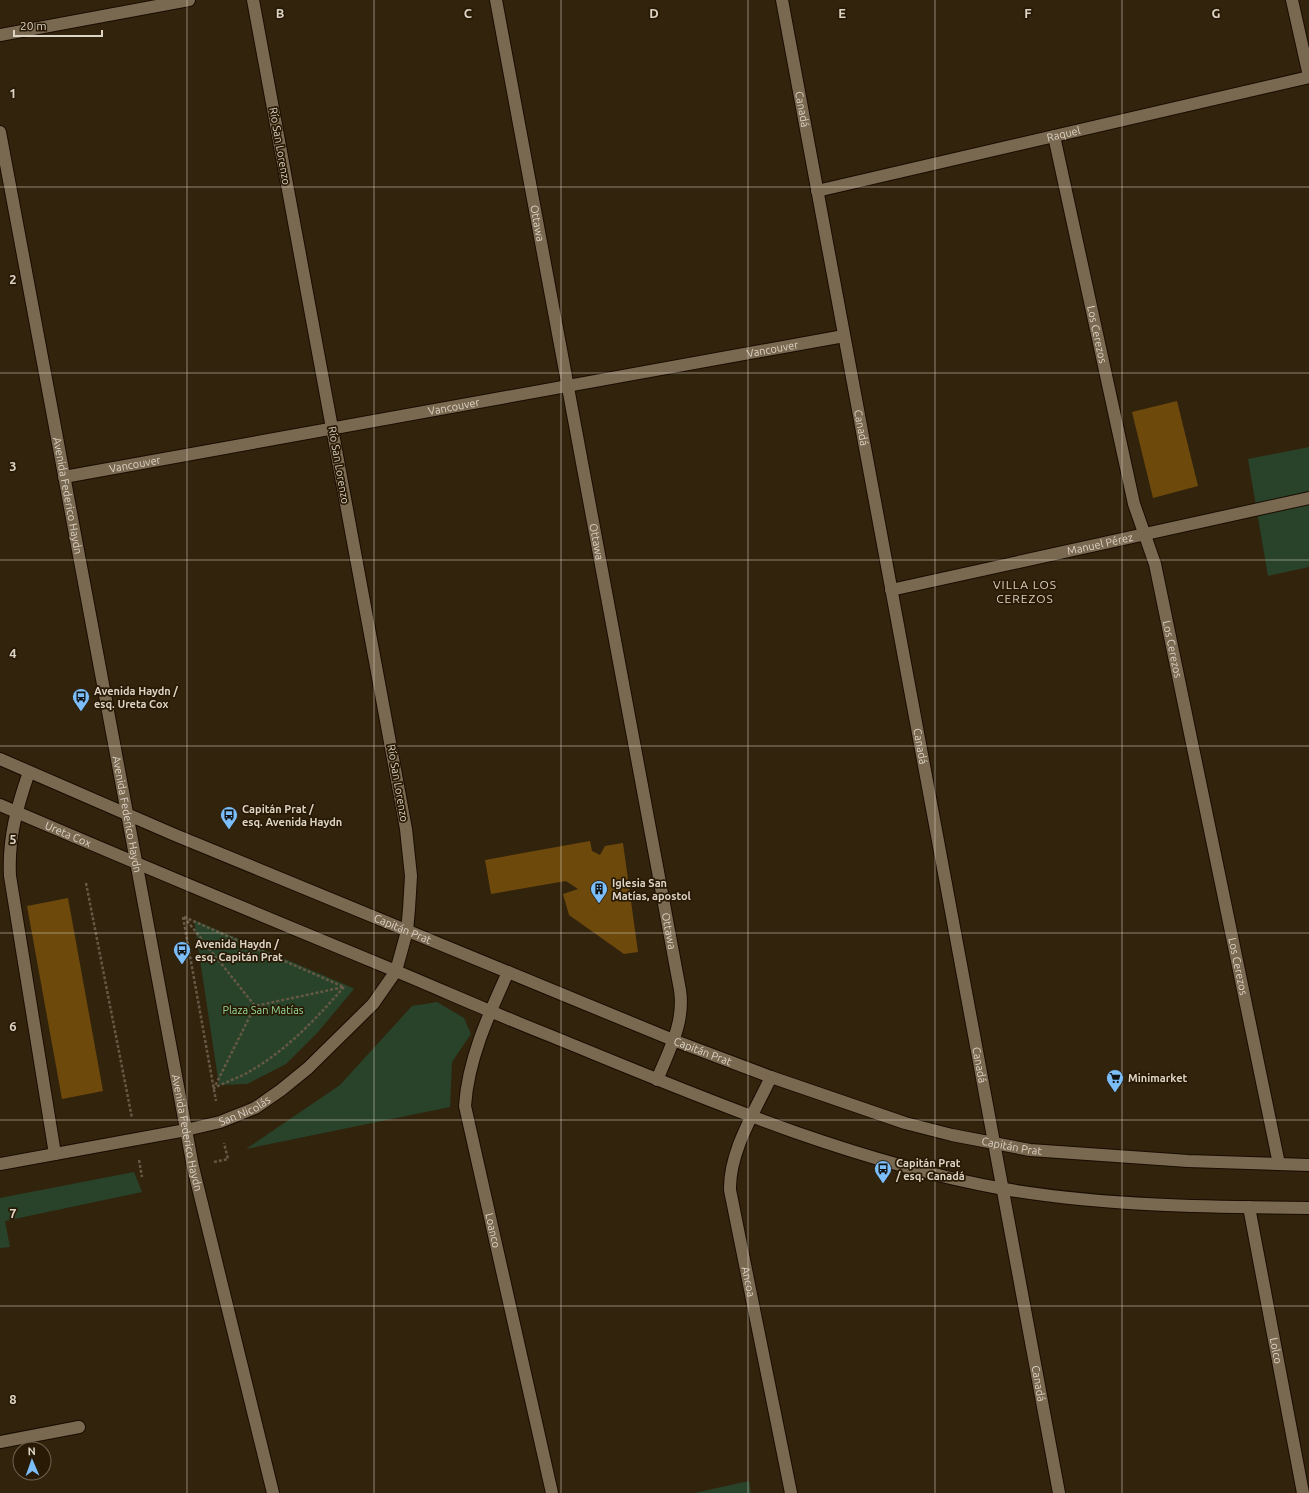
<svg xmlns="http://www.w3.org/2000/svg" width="1309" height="1493" viewBox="0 0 1309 1493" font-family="Ubuntu,sans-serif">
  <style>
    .green { fill: #28432a }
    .building { fill: #6d4a0c }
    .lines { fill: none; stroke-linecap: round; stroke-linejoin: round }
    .minor-casing { stroke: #190c00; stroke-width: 14 }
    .path { stroke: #655844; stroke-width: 2.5; stroke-dasharray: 3 2; stroke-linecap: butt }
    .minor { stroke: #7a6951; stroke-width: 12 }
    .grid { fill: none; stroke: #dcd3c5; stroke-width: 1; stroke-opacity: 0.55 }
    .labels { text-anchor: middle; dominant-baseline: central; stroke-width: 3.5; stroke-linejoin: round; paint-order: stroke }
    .street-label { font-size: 11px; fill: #dcd3c5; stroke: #281a04 }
    .poi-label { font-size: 11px; font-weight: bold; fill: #dcd3c5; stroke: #281a04; text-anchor: start }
    .park-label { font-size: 11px; fill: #95dc99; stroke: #281a04 }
    .neighbourhood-label { font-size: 12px; letter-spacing: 1px; fill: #dcd3c5; stroke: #281a04 }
    .grid-label { font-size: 13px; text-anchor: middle; font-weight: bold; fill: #dcd3c5; stroke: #281a04; stroke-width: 3.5; stroke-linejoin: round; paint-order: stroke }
  </style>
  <rect width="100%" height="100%" fill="#32230d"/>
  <path class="green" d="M1309 447V567L1268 576 1248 459Z
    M194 920 353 988 354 989 318 1032 286 1064 247 1084 219 1085Z
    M437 1002 464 1018 471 1034 452 1062 450 1107 246 1149 340 1085 412 1006Z
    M134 1172 142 1192 5 1221 10 1247 0 1248V1198Z
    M749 1481 751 1493H694Z"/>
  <path class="building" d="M1177 401 1198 486 1153 498 1132 412Z
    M590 841 592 851 600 855 605 846 623 843 638 952 624 954 569 915 563 894 578 889 566 881 491 894 485 860Z
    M68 898 103 1091 62 1099 27 906Z"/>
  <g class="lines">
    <defs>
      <g id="minor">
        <path id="s1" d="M496 0 680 990C685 1023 669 1050 657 1080"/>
        <path id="s2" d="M782 0 1059 1493"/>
        <path d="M1292 0 1309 76"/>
        <path d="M0 35 189 0"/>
        <path id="s3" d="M0 132 193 1167 273 1493"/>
        <path id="s4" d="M1054 136 1134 504 1155 564 1279 1164"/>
        <path id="s5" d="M817 191 1309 77"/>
        <path id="s6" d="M64 477 844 336"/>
        <path id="s7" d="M891 590 1309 498"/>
        <path id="s8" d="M0 759 175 835 673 1040 771 1077 905 1123 952 1135 1030 1150 1188 1161 1309 1165"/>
        <path d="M29 772C17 807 8 838 10 876L55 1154"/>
        <path id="s9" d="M0 805C130 861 260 915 391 969 444 991 497 1015 551 1036 698 1096 847 1161 1004 1189 1104 1206 1208 1207 1309 1208"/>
        <path id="s10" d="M508 972C489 1014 468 1059 465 1106L552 1493"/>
        <path id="s11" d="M771 1077C755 1111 729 1152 730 1190L791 1493"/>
        <path id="s12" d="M0 1164 186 1130 220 1122 255 1108 281 1090 308 1068 373 1004 396 971 407 931 409 909 411 876 406 829 253 0"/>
        <path id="s13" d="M1249 1207 1303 1493"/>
        <path d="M0 1442 79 1427"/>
      </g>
    </defs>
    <use href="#minor" class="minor-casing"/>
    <path class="path" d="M86 883 132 1118
      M183 917 216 1101
      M184 917 344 987
      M184 917 255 1006
      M344 987C315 1020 284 1053 245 1074 235 1079 224 1083 214 1088L255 1006Z
      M139 1160 142 1177
      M214 1162 228 1159 224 1143"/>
    <use href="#minor" class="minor"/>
  </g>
  <path class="grid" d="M187 0V1493M374 0V1493M561 0V1493M748 0V1493M935 0V1493M1122 0V1493M0 187H1309M0 373H1309M0 560H1309M0 746H1309M0 933H1309M0 1120H1309M0 1306H1309"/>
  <defs>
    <symbol id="bus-pin" viewBox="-11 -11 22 30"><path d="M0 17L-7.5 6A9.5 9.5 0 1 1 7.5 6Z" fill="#7cbef9" stroke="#281a04"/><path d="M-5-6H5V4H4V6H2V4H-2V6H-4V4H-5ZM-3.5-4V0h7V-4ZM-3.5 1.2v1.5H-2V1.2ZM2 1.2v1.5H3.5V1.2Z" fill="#111"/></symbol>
    <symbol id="building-pin" viewBox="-11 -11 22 30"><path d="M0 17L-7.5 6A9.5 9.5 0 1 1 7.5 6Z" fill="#7cbef9" stroke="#281a04"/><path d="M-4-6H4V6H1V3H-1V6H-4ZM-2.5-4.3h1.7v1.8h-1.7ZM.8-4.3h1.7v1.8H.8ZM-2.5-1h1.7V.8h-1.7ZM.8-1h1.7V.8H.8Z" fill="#111"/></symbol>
    <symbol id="supermarket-pin" viewBox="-11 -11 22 30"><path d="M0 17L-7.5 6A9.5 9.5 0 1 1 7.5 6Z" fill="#7cbef9" stroke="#281a04"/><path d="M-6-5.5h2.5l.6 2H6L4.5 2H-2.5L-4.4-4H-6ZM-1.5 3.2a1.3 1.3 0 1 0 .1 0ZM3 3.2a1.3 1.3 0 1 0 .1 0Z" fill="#111"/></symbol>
  </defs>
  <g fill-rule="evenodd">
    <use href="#bus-pin" x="71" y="687" width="20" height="27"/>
    <use href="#bus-pin" x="219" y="805" width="20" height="27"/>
    <use href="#building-pin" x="589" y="879" width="20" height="27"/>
    <use href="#bus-pin" x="172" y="940" width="20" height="27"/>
    <use href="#supermarket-pin" x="1105" y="1068" width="20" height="27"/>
    <use href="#bus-pin" x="873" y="1159" width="20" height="27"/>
  </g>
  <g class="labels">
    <g class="street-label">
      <text stroke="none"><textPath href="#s2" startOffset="111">Canadá</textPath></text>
      <text stroke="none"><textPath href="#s5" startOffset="253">Raquel</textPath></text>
      <text transform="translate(280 146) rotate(80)">Río San Lorenzo</text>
      <text stroke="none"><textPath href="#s1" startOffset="227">Ottawa</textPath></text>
      <text stroke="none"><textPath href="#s4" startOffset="203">Los Cerezos</textPath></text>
      <text stroke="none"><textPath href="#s6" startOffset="720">Vancouver</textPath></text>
      <text stroke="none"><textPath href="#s6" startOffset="396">Vancouver</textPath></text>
      <text stroke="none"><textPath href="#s2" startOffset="435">Canadá</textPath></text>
      <text stroke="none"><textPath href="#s6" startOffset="72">Vancouver</textPath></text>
      <text transform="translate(339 465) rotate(80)">Río San Lorenzo</text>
      <text stroke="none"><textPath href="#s3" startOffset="370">Avenida Federico Haydn</textPath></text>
      <text stroke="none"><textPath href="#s1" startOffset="551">Ottawa</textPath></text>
      <text stroke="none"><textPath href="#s7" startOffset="214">Manuel Pérez</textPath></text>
      <text stroke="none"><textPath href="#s4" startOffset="527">Los Cerezos</textPath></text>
      <text stroke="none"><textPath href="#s2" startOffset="759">Canadá</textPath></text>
      <text transform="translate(398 783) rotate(80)">Río San Lorenzo</text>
      <text stroke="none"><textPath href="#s3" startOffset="694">Avenida Federico Haydn</textPath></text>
      <text stroke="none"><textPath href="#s9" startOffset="74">Ureta Cox</textPath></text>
      <text stroke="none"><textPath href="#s8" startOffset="437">Capitán Prat</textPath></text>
      <text stroke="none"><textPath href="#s1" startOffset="947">Ottawa</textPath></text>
      <text stroke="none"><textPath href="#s4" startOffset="851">Los Cerezos</textPath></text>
      <text stroke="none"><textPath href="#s8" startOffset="761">Capitán Prat</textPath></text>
      <text stroke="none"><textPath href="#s2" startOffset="1083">Canadá</textPath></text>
      <text stroke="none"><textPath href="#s12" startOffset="251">San Nicolás</textPath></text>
      <text stroke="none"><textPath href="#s3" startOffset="1018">Avenida Federico Haydn</textPath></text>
      <text stroke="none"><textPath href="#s8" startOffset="1085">Capitán Prat</textPath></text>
      <text stroke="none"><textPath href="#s10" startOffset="269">Loanco</textPath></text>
      <text stroke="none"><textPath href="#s11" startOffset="215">Ancoa</textPath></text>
      <text stroke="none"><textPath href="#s13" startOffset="146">Lolco</textPath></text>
      <text stroke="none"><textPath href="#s2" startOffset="1407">Canadá</textPath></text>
    </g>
    <g class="poi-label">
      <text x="94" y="691">Avenida Haydn /<tspan x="94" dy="13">esq. Ureta Cox</tspan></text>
      <text x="242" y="809">Capitán Prat /<tspan x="242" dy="13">esq. Avenida Haydn</tspan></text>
      <text x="612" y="883">Iglesia San<tspan x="612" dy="13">Matías, apostol</tspan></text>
      <text x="195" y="944">Avenida Haydn /<tspan x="195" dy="13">esq. Capitán Prat</tspan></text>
      <text x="1128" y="1078">Minimarket</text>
      <text x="896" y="1163">Capitán Prat<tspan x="896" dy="13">/ esq. Canadá</tspan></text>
    </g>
    <g class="park-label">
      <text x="263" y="1010">Plaza San Matías</text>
    </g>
    <g class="neighbourhood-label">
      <text x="1025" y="584">VILLA LOS<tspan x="1025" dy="14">CEREZOS</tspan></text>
    </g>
  </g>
  <g class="grid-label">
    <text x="280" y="18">B</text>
    <text x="468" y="18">C</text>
    <text x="654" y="18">D</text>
    <text x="842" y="18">E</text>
    <text x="1028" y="18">F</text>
    <text x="1216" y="18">G</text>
    <text x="13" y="98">1</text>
    <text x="13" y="284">2</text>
    <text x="13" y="471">3</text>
    <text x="13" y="658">4</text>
    <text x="13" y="844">5</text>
    <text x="13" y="1031">6</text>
    <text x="13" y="1218">7</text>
    <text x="13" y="1404">8</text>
  </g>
  <g transform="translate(32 1461) rotate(358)"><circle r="19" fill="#281a04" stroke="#706451"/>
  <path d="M0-3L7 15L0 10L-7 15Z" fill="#7cbef9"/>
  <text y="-6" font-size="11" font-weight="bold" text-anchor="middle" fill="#dcd3c5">N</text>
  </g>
  <path d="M14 30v6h88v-6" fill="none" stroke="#dcd3c5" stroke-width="2"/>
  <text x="20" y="30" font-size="12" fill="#dcd3c5" stroke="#281a04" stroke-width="3" paint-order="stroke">20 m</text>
</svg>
